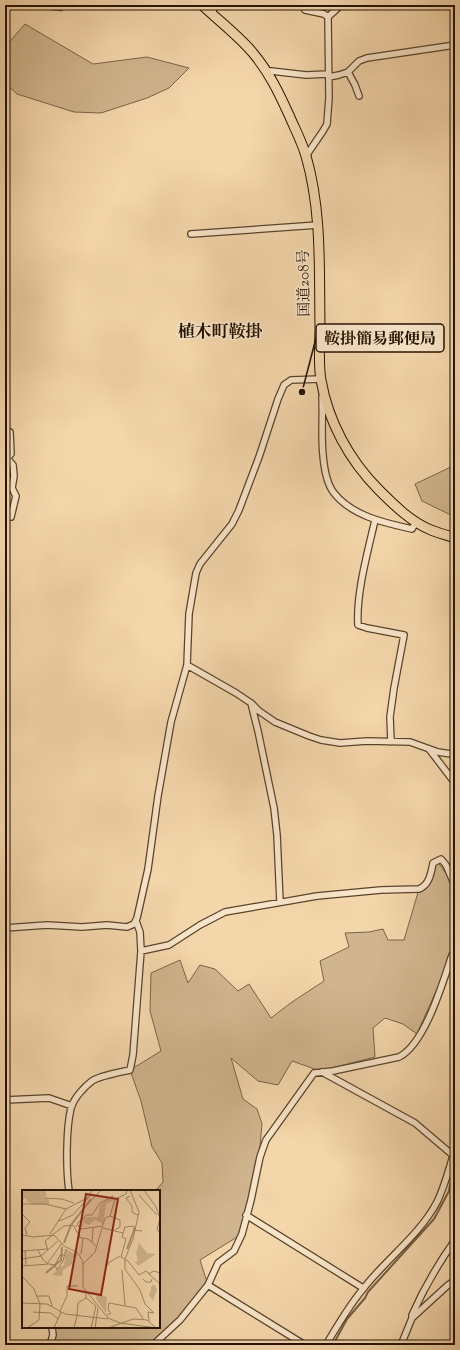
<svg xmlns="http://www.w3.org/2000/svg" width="460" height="1350" viewBox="0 0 460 1350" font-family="'Sorts Mill Goudy','Noto Serif JP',serif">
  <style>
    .green { fill: #d1b58e; stroke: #7a6447 }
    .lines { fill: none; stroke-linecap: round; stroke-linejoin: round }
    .stream { stroke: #766044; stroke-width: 2 }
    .minor-casing { stroke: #58442b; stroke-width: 8 }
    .trunk-casing { stroke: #241300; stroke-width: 11 }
    .minor { stroke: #f8e4c8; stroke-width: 5.5 }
    .trunk { stroke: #f4d6ab; stroke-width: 9 }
    .labels { text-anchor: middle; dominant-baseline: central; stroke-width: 3; stroke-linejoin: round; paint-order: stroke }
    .street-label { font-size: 15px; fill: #241300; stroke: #f8e4c8 }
    .quarter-label { font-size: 17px; font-weight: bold; fill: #241300; stroke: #f8e4c8 }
    .inset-river { fill: none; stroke: #ad9471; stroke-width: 2 }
    .inset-road { fill: none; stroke: #a18867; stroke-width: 1 }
    .view { fill: #8f2418; fill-opacity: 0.15; stroke: #8f2418; stroke-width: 2 }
    .inset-edge { fill: none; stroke: #241300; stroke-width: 2 }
    .leader { fill: none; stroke: #241300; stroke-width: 1.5 }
    .callout-dot { fill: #241300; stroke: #f8e4c8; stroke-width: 1.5 }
    .callout { fill: #f8e4c8; stroke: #241300; stroke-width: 1.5 }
    .callout-label { font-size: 16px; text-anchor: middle; font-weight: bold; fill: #241300 }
  </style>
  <rect width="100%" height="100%" fill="#f4d6ab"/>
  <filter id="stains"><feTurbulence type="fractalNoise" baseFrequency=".005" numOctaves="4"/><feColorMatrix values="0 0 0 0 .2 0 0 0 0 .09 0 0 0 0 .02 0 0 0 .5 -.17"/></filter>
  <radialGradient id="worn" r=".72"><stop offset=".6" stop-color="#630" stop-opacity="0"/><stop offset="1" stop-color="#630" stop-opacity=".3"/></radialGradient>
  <path class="green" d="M9 5H64L62 11Z
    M25 24 93 64 147 57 189 68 169 88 147 98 101 113 74 112 17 94 5 83V47Z
    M455 465V517L422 501 415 484Z
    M437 861 455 886V936L452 955 417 1034 403 1024 385 1018 373 1028 375 1057 320 1071 292 1061 278 1085 258 1081 231 1058 243 1099 257 1109 262 1124 260 1146 242 1234 200 1260 208 1285 152 1345H47L52 1330 59 1327H159V1191H155L163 1182 162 1163 152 1147 141 1101 130 1070 161 1051 150 1011 151 973 180 960 188 983 200 965 215 969 238 991 249 984 271 1018 292 1002 324 981 320 961 349 947 345 933 369 932 383 929 388 940H404L419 889Z"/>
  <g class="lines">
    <path class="stream" d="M333 1345 347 1319 365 1298 368 1292 434 1219 449 1191 450 1185 455 1170"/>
    <defs>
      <path id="minor" d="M302 5 305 10 324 14 328 17
        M212 15 214 8V5
        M267 72 271 71 306 75 329 74
        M348 72 359 61 367 58 455 45
        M329 77 339 75 348 72 355 85 359 96
        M306 156 323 131 327 124 329 98 328 17 341 5
        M191 234 318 225
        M322 397C323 416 321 436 323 455 324 467 326 483 334 493 352 516 385 523 412 529L416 522
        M5 430 10 432 11 454 5 460
        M7 458 13 465 14 476 12 488 16 496 11 517
        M375 520C368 551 356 593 358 625L367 628 404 635 394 688 390 717 391 742
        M187 665 236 693 251 703 259 711 275 722 309 736 321 740 340 743 367 741 410 742 438 752 451 754 455 753
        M251 703 258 731 274 808 277 835 280 902
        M429 749 455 783
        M5 928 47 925 82 927 107 925 127 927 134 924 137 918 148 869 158 796 171 722 187 665 189 614 196 573 200 564 232 524 239 510 259 457 278 399 284 385 291 380 321 379V380
        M141 951 169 945 200 925 225 912 317 896 381 890 419 889C429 885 431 874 433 863L441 859 446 865 455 886
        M322 1072 415 1123 455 1157
        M5 1100 49 1098 72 1106
        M69 1191C66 1169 66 1129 71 1108 74 1098 84 1087 92 1081 99 1076 121 1072 130 1070L133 1055 141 951 140 932 136 921
        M246 1215 363 1288
        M208 1285 305 1345
        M412 1318V1315C424 1288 438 1264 455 1240
        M50 1345 53 1335 52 1327
        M153 1345 180 1320 208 1285 218 1263 234 1251 242 1234 251 1200 260 1157 266 1140 314 1073 333 1071 399 1057C425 1044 443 982 452 955L455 956
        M326 1345C337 1326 349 1306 363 1289 386 1259 419 1236 437 1202 444 1188 448 1172 453 1156
        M401 1345 412 1318 447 1286 455 1280"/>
      <path id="trunk" d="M202 5C218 20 239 36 253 53 269 72 279 93 289 115 295 129 302 142 306 156 322 211 319 270 320 326 320 343 318 363 321 380 328 421 349 460 379 490 394 505 411 522 431 530 438 533 447 535 455 538"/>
    </defs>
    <use href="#minor" class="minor-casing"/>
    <use href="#trunk" class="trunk-casing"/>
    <use href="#minor" class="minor"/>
    <use href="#trunk" class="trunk"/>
  </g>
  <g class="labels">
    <g class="street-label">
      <text transform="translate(305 283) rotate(-91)">国道208号</text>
    </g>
    <g class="quarter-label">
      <text x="220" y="333">植木町鞍掛</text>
    </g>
  </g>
  <g transform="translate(22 1190)">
    <rect width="138" height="138" fill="#f4d6ab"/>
    <path d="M0 0H23L25 5 21 8 27 9V14L14 15 6 12 4 8 0 10ZM91 5 92 10 84 14 81 34 73 30 67 35 62 33 59 39 63 27H76L78 15ZM117 53 125 63 134 64 116 76 113 72 116 71 114 63ZM44 59 56 66 51 67 50 74 41 80 40 86 30 85 39 76H42ZM130 95H133L135 100 131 111 127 105ZM75 103 85 107 84 123 74 109Z" fill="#d1b58e"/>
    <path class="inset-river" d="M42 53 49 35 69 9M105 59 113 38M24 83 39 70 40 57"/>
    <path class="inset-road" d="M108 0 117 22 111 49 103 69V79L118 100 123 114 132 123 126 122 127 131M122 0 134 17 138 28M117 5 135 25M108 6 104 8 110 16V22L116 25M22 8 40 9 52 13M0 14H23L44 19M62 18 79 0M44 19 67 7 70 0M0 24 8 32 3 38 5 45M88 26 93 9 104 4 105 0M138 28 135 40 138 42M37 31 51 25 67 7M56 35 59 39 81 36M54 37 57 31 59 32 64 25H70L78 13 91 6M81 38 101 43M120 41 112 40V36L103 37 100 47 104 49 99 67 106 71 117 85 124 81 138 94M28 44 44 19M0 45 11 47 32 45 42 56 56 63 61 72V97L86 128 98 133 135 138M55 47 66 49 74 56M70 52 71 38M16 60 21 70 25 73M26 60 23 51 42 36 51 35 58 47M0 61 25 59M3 61 4 75M59 64 61 48M0 69 19 66 36 51M25 74 40 53M61 74 73 62 83 28 88 26 98 30V37L93 40M87 74H84L98 66M33 75 38 65H43M0 76 27 74 33 75 35 80 41 71 44 59M100 80 103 115M126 84 132 81 138 83M0 86 12 99 18 114 17 130 5 138M121 89 124 92H129L130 89M15 106H27L30 116M64 108 74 116M0 113 25 114 43 124 86 129M38 121 45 106V96H56M11 122 29 123 36 129M85 125 89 123 86 120 87 113 114 118 122 130M55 126 56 113 64 108V102M32 138 39 122M52 138 55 126M69 138 74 116M73 138 76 118M86 138 111 129 125 130 133 137"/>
    <path class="view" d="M64 4 96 9 79 105 47 99Z"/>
    <rect width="138" height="138" class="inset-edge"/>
  </g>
  <path class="leader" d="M302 392L316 338"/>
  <circle class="callout-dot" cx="302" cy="392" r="4"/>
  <rect class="callout" x="316" y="324" width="128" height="28" rx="4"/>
  <g class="callout-label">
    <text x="380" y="344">鞍掛簡易郵便局</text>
  </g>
  <rect width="460" height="1350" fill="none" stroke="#f4d6ab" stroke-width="20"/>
  <rect x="6" y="6" width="448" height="1338" fill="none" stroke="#241300" stroke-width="2"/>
  <rect x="10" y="10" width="440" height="1330" fill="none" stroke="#241300"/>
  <rect width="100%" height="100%" filter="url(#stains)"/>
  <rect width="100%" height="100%" fill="url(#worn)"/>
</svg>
